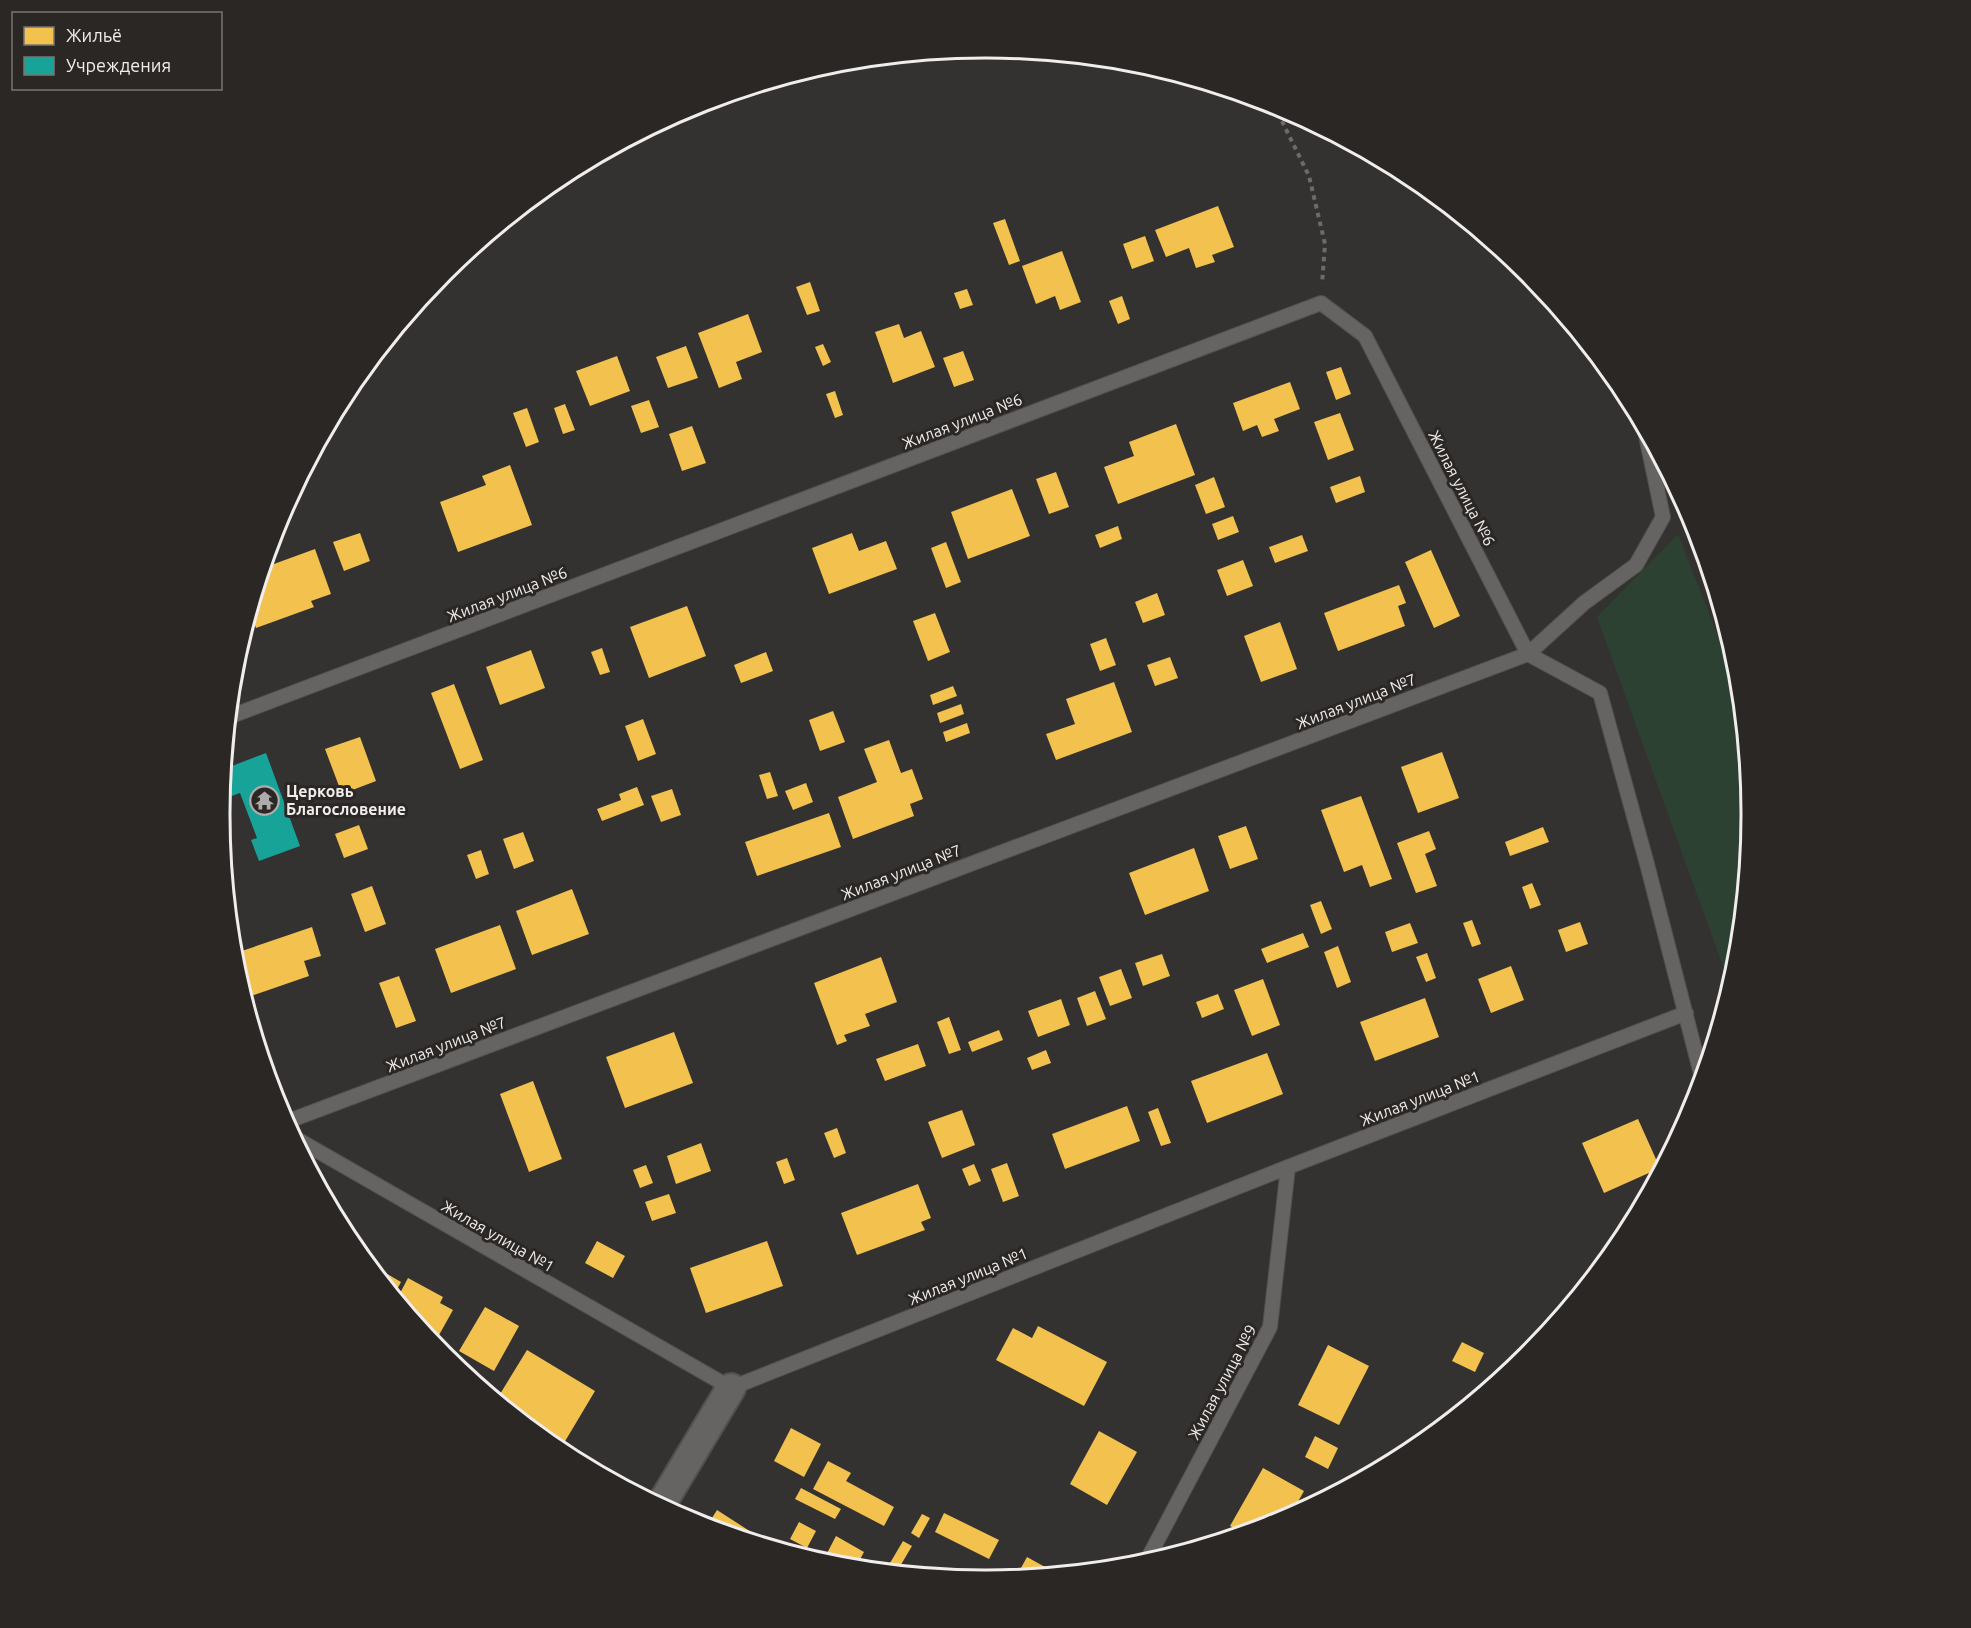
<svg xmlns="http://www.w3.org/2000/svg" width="1971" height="1628" viewBox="0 0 1971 1628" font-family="Ubuntu,sans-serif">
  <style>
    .green { fill: #2c4131 }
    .homes { fill: #f2c14e }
    .public { fill: #17a398 }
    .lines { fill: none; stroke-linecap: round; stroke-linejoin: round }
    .lane-casing { stroke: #52514f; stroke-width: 16 }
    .street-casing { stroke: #52514f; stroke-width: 32 }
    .path { stroke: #6d6b6a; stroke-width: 4; stroke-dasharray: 4.5 4.5; stroke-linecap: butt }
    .lane { stroke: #666463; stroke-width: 14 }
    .street { stroke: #666463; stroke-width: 28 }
    .labels { text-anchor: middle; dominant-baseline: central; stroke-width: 6; stroke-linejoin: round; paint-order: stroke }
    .street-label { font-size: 16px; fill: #f0edec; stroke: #2b2725 }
    .poi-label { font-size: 16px; font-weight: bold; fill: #f0edec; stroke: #2b2725; text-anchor: start }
    .rim { fill: none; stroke: #f0edec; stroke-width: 3 }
  </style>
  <rect width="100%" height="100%" fill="#343230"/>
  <path class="green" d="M1678 534 1740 693 1751 814 1737 964 1730 986 1597 617Z"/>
  <path class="homes" d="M1218 206 1234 247 1212 255 1215 262 1196 268 1189 248 1166 257 1155 230Z
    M1005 219 1020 261 1009 265 993 223Z
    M1145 236 1154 261 1132 269 1123 244Z
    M1062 251 1081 302 1060 310 1055 296 1036 304 1022 266Z
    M810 282 820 311 807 315 796 287Z
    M967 289 973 305 960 309 954 293Z
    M1122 296 1130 319 1118 324 1109 301Z
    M748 314 762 352 736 362 742 379 719 388 698 333Z
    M899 324 904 338 921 331 935 367 893 383 875 332Z
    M823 344 831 362 823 366 815 347Z
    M686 346 698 378 668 388 656 357Z
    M963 351 974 380 954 387 943 358Z
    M617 356 630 391 590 406 576 371Z
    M1341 367 1351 394 1336 400 1326 372Z
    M1290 382 1300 409 1274 419 1279 431 1262 437 1257 425 1243 431 1233 403Z
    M835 391 843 415 835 418 826 394Z
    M649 400 659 427 641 433 631 406Z
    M565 404 575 430 563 434 554 408Z
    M527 408 539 442 526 447 513 413Z
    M1340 413 1354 450 1328 460 1314 422Z
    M1176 424 1195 475 1118 504 1104 467 1134 456 1129 442Z
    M692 426 706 463 682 471 669 434Z
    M510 465 532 525 458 552 440 502 486 485 482 476Z
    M1056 472 1069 507 1049 514 1036 479Z
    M1360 476 1365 492 1336 503 1330 487Z
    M1214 477 1225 507 1206 514 1195 485Z
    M1012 489 1030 536 968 559 951 512Z
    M1233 516 1239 532 1218 540 1212 524Z
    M1118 526 1122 539 1100 548 1095 535Z
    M360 533 370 561 344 571 333 542Z
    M852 533 859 551 886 541 897 569 829 594 812 548Z
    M1302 535 1308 551 1275 563 1269 547Z
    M946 542 961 582 946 588 931 548Z
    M315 549 331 594 311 601 314 607 256 628 250 612 263 568Z
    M1431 550 1460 616 1434 628 1405 562Z
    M1243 560 1253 586 1227 596 1217 570Z
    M1399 585 1406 603 1398 606 1405 626 1338 651 1324 613Z
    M1157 593 1165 615 1143 623 1135 602Z
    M687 606 706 656 649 678 630 627Z
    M935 613 950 652 928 661 913 621Z
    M1280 622 1297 669 1261 682 1244 636Z
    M1106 638 1116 665 1100 671 1090 644Z
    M602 648 610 672 600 675 591 652Z
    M531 650 545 688 500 705 486 667Z
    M766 652 773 671 741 683 734 665Z
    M1170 657 1178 678 1155 686 1147 665Z
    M1114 682 1132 732 1056 760 1046 734 1075 724 1066 699Z
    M454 684 483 760 460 769 431 693Z
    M953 686 957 696 933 705 930 695Z
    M961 704 964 714 940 723 937 713Z
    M833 711 845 742 820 751 809 720Z
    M643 719 656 754 638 761 625 726Z
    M967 723 970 733 946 742 943 732Z
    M360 737 376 781 342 794 325 749Z
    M889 740 901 773 912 769 923 799 910 804 914 816 853 839 838 797 877 782 864 749Z
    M1442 752 1459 798 1418 813 1401 767Z
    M770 772 778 796 767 799 759 775Z
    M806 783 813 802 793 810 785 791Z
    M637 787 644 805 602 821 597 809 621 800 619 794Z
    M672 789 681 815 661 822 651 796Z
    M1361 796 1392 879 1370 887 1362 865 1344 872 1321 810Z
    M829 813 841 847 757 876 745 842Z
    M359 825 368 849 344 858 335 834Z
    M1246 826 1258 859 1230 869 1218 836Z
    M1543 827 1549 842 1510 856 1505 842Z
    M1429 831 1436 849 1425 854 1437 886 1416 893 1397 843Z
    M523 832 534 861 514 869 503 839Z
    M1194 848 1209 891 1145 915 1129 873Z
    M481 850 489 874 476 879 467 855Z
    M1532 883 1541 905 1530 909 1522 887Z
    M372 886 386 924 365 932 351 894Z
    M572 889 589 934 532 955 516 911Z
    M1321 901 1332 929 1321 934 1310 905Z
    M1472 920 1481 944 1472 947 1463 923Z
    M1580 922 1588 944 1566 952 1558 930Z
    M1410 923 1418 943 1392 952 1385 932Z
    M500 925 516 969 451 993 435 949Z
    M312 927 321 956 304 961 309 976 245 998 233 954Z
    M1303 933 1309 947 1267 963 1261 949Z
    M1338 946 1351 982 1337 988 1324 952Z
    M1427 953 1436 978 1426 982 1416 957Z
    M1162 954 1170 976 1143 986 1135 963Z
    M881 957 897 1002 865 1014 870 1026 844 1035 847 1041 837 1045 814 983Z
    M1511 966 1524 1000 1491 1013 1478 979Z
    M1121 969 1132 998 1110 1006 1099 977Z
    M399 976 416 1021 396 1028 379 983Z
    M1263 979 1280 1025 1252 1036 1234 990Z
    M1095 991 1106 1019 1087 1026 1077 998Z
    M1218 994 1224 1009 1202 1018 1196 1002Z
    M1425 998 1439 1037 1375 1061 1360 1022Z
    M1061 999 1070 1025 1038 1037 1028 1011Z
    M949 1017 961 1050 949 1054 937 1022Z
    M999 1030 1003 1040 972 1052 968 1042Z
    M674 1032 693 1083 625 1108 606 1057Z
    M918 1044 926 1066 885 1081 876 1059Z
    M1046 1050 1051 1063 1032 1070 1027 1058Z
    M1267 1053 1283 1094 1207 1123 1191 1081Z
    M533 1081 562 1159 529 1172 500 1094Z
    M1127 1106 1140 1141 1065 1169 1052 1134Z
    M1158 1108 1171 1143 1161 1146 1148 1112Z
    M962 1110 975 1145 942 1158 928 1122Z
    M1638 1119 1660 1168 1604 1193 1582 1143Z
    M837 1128 846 1153 834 1158 824 1133Z
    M701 1143 711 1171 676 1184 667 1156Z
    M787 1158 795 1180 784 1184 776 1162Z
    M1007 1163 1019 1196 1003 1202 991 1169Z
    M974 1164 981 1181 969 1186 962 1169Z
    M646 1165 653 1183 640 1188 633 1170Z
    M918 1184 931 1218 921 1222 925 1230 857 1255 841 1213Z
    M669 1194 676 1213 652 1221 645 1202Z
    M597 1241 625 1256 613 1278 585 1263Z
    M767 1241 783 1286 706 1313 690 1268Z
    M377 1268 401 1282 394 1295 375 1272Z
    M408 1278 443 1297 440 1303 453 1310 434 1344 397 1299Z
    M485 1307 519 1326 494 1371 459 1351Z
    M1038 1326 1107 1362 1084 1406 996 1360 1013 1328 1032 1338Z
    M1462 1342 1484 1353 1475 1372 1452 1361Z
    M1328 1345 1369 1366 1339 1425 1298 1405Z
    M527 1350 595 1391 564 1443 513 1413 497 1399Z
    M791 1428 821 1444 804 1477 774 1461Z
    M1099 1431 1137 1452 1107 1505 1070 1484Z
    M1315 1436 1338 1448 1328 1469 1305 1457Z
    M828 1461 851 1473 846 1481 894 1507 884 1526 813 1489Z
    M1263 1468 1304 1491 1290 1516 1278 1522 1243 1533 1230 1526Z
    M801 1488 841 1509 835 1519 795 1499Z
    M717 1510 762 1539 760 1542 707 1526Z
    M944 1513 999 1540 989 1559 935 1532Z
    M922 1514 930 1518 919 1538 911 1533Z
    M799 1522 816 1531 807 1548 790 1539Z
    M836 1536 864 1552 856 1567 836 1565 824 1559Z
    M903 1541 912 1546 899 1568 890 1563Z
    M1027 1557 1056 1573 1016 1577Z"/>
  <path class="public" d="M266 753 300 846 259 861 251 840 257 838 240 793 221 800 224 769Z"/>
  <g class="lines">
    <defs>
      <path id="lane" d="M1528 654 1600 693 1647 864 1702 1078
        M229 717 1321 303 1365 336 1528 654
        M286 1122 1528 654 1584 603 1636 565 1663 517 1645 431
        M295 1138 731 1388 1288 1167 1686 1013
        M1146 1562 1270 1327 1288 1167"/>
      <path id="street" d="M661 1505 731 1388"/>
    </defs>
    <use href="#lane" class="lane-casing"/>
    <use href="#street" class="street-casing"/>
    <path class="path" d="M1274 105 1309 176 1325 244 1322 284
      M1684 511 1694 525"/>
    <use href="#lane" class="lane"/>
    <use href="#street" class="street"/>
  </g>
  <defs>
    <symbol id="temple-ring" viewBox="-11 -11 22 22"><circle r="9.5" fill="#2b2725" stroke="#aeacaa" stroke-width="1.5"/><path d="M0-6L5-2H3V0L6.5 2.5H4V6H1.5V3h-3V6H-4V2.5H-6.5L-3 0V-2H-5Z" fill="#aeacaa"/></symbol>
  </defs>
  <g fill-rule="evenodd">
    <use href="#temple-ring" x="248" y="784" width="33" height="33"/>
  </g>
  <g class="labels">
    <g class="street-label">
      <text transform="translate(962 421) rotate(-21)">Жилая улица №6</text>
      <text transform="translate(1462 488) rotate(63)">Жилая улица №6</text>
      <text transform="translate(507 594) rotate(-21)">Жилая улица №6</text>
      <text transform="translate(1356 701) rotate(-21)">Жилая улица №7</text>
      <text transform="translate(901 872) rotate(-21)">Жилая улица №7</text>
      <text transform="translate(446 1044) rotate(-21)">Жилая улица №7</text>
      <text transform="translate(1420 1098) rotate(-21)">Жилая улица №1</text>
      <text transform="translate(498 1236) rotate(30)">Жилая улица №1</text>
      <text transform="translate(968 1276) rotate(-22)">Жилая улица №1</text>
      <text transform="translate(1222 1382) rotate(-62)">Жилая улица №9</text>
    </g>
    <g class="poi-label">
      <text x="286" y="791">Церковь<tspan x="286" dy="18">Благословение</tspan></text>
    </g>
  </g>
  <path d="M0 0H1971V1628H0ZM985 58H986A755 755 0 0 1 1741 813V815A755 755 0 0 1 986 1570H985A755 755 0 0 1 230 815V813A755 755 0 0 1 985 58Z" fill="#2b2725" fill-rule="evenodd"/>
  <path class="rim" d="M985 58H986A755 755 0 0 1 1741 813V815A755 755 0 0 1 986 1570H985A755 755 0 0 1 230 815V813A755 755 0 0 1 985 58Z"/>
  <rect x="12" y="12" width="210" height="78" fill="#2b2725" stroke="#7a7675" stroke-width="1.5"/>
  <rect x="24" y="27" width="30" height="18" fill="#f2c14e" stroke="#7a7675" stroke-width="1.5"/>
  <text x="66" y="42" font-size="18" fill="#f0edec">Жильё</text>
  <rect x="24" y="57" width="30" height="18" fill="#17a398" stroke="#7a7675" stroke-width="1.5"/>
  <text x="66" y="72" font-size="18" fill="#f0edec">Учреждения</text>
</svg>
